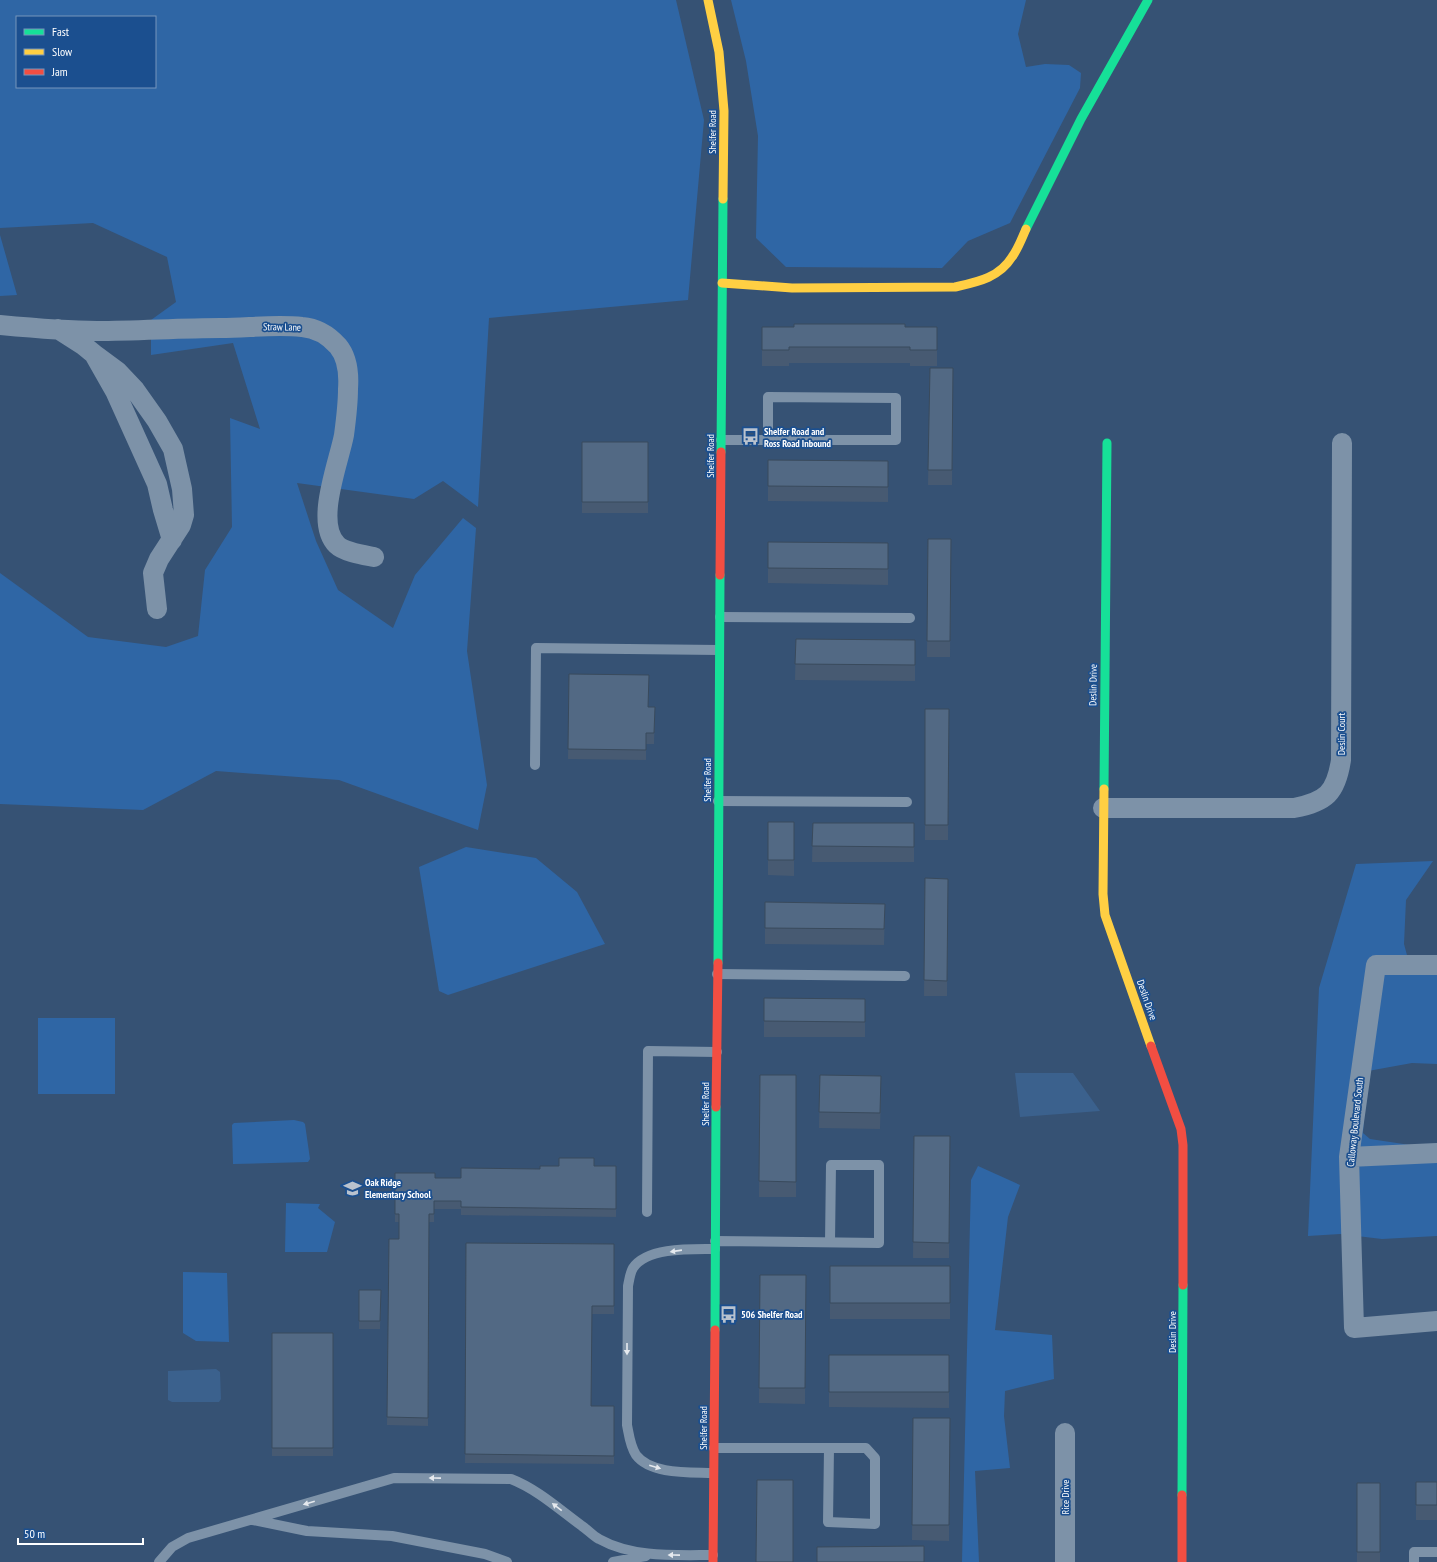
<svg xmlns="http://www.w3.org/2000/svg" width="1437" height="1562" viewBox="0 0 1437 1562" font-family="'PT Sans Narrow',sans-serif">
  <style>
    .green { fill: #2f66a5; fill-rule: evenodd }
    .water { fill: #3b618d }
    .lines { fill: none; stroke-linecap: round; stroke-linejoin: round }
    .lane { stroke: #7d92a8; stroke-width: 10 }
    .street { stroke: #7d92a8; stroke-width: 20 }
    .fast { stroke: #16e098; stroke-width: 9 }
    .slow { stroke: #ffcf43; stroke-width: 9 }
    .jam { stroke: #f24e42; stroke-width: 9 }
    .wall { fill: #475a72 }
    .building { fill: #526984; stroke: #394a5c }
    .oneway { fill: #e5e9ee }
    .labels { text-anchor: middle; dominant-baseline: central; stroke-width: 3.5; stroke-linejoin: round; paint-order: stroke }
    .street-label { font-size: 10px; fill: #fff; stroke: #1b4f8f }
    .poi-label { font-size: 10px; font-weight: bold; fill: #fff; stroke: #1b4f8f; text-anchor: start }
  </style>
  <rect width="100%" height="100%" fill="#365274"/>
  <path class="green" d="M0 0H676L704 120 688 300 489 318 478 507 443 481 414 499 297 483 316 541 338 590 393 628 415 575 463 518 476 528 467 651 487 785 478 830 339 780 216 771 143 810 0 804V573L88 637 166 647 198 636 205 570 232 527 230 418 260 429 233 343 151 355V320L176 302 167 257 93 223 0 228ZM17 17H155V87H17Z
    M731 0H1026L1018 34 1026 67 1045 64 1069 65 1081 73 1080 88 1010 223 968 241 942 268 786 267 756 238 758 136 746 61Z
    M0 235 17 295 0 296Z
    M466 847 536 858 577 892 605 944 448 995 439 991 419 867Z
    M1433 861 1406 900 1404 944 1411 970 1437 973V1064L1412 1063 1368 1071 1363 1133 1370 1139 1437 1149V1236L1382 1239 1340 1234 1308 1236 1319 988 1356 864Z
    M38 1018H115V1094H38Z
    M294 1120 303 1122 305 1124 310 1159 308 1162 233 1164 232 1125 234 1123Z
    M978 1166 1020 1185 1008 1217 995 1330 1052 1335 1054 1379 1005 1391 1004 1416 1010 1468 975 1471 979 1562H962L971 1180Z
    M286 1203 320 1204 318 1208 335 1222 327 1252H285Z
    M183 1272 227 1273 229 1342 196 1341 183 1333Z"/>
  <path class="water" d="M1015 1073H1073L1100 1111 1020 1117Z
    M216 1369 220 1372 221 1399 219 1402H172L168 1400V1371Z"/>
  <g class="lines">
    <path class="lane" d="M721 440H896V398L768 397V440
      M720 617 910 618
      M535 765 536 648 719 650
      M718 801 907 802
      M717 974 905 976
      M647 1212 648 1051 717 1052
      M715 1241 879 1243V1165H831L830 1242
      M714 1448H866L875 1458V1524L828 1522 829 1448
      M713 1473C691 1472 651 1475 636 1455 630 1446 629 1435 627 1425L628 1286C629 1281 630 1273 633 1268 647 1247 692 1249 715 1249
      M253 1520 307 1531 392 1536 485 1554 507 1562
      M159 1562 172 1547 188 1538 394 1478 511 1479C537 1489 560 1510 582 1526 588 1530 593 1536 599 1539 633 1558 676 1555 713 1555
      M613 1562 646 1556
      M1414 1562V1552H1437"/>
    <path class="street" d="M0 325C32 328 64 331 97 331 138 331 179 328 221 328 247 328 275 324 302 327 316 328 329 336 338 346 348 358 349 375 348 389 348 404 346 420 344 435 339 462 314 523 337 545 344 552 364 555 374 557
      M58 329 83 345 94 354 115 391 157 484 163 510 172 540
      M94 354 117 371 135 390 157 421 173 449 182 489 184 515 181 525 159 559 153 573 157 609
      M1103 808H1294C1326 802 1336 793 1341 760L1342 443
      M1437 965H1376L1349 1157 1354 1328 1437 1321
      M1349 1157 1437 1153
      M1065 1433V1562"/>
    <path class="fast" d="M1026 229 1081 119 1148 0
      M721 452 723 199
      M1104 789 1107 443
      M718 963 720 575
      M715 1330 716 1107
      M1182 1495 1183 1285"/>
    <path class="slow" d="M708 0 719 52 724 111 723 199
      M722 283 792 288 955 287C977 282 999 278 1012 257 1018 249 1022 238 1026 229
      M1104 789 1103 894 1105 915 1151 1046"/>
    <path class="jam" d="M720 575 721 452
      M1151 1046 1181 1129 1183 1145V1285
      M716 1107 718 963
      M713 1562 715 1330
      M1182 1562V1495"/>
  </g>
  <path class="wall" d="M762 327H937V366H910V363H789V366H762Z
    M930 368H953L952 485H928Z
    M582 442H648V513H582Z
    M768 460 888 461V502L768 501Z
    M928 539H951L950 657H927Z
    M768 542 888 543V585L768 583Z
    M796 639 915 640V681L795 680Z
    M569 674 649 707H655L654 744H646V760L568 759Z
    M925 709H949L948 840H925Z
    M813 823H914V862H812Z
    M794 838V876L768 875V860Z
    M925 878 948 879 947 996H924Z
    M765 902 885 904 884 945 765 944Z
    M764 998 865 999V1037H764Z
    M760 1075H796V1197H759Z
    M820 1075 881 1091 880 1129 819 1128Z
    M914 1136H950L949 1258H913Z
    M594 1166H616V1217L461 1215V1209H434V1222H429L428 1426 387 1425 389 1239H399V1222H395V1173L435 1178H461L540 1169Z
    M466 1243 614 1244V1314H592L591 1406H614V1464L465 1463Z
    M830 1266H950V1319H830Z
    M760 1275H806L805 1404 759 1403Z
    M359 1290H381L380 1329H359Z
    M272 1333H333V1456H272Z
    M829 1355H949V1408L829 1407Z
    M913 1418H950L949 1541 912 1540Z
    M1416 1482H1437V1520H1416Z
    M1357 1483H1380V1562H1357Z"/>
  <path class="building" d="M794 324H905V327H937V350H910V347H789V350H762V327H794Z
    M930 368H953L952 470H928Z
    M582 442H648V502H582Z
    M768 460 888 461V487L768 486Z
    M928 539H951L950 641H927Z
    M768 542 888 543V569L768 568Z
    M796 639 915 640V665L795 664Z
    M569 674 649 675 648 707H655L654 733H646V750L568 749Z
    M925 709H949L948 825H925Z
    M768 822H794V860H768Z
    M813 823H914V847L812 846Z
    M925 878 948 879 947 981 924 980Z
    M765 902 885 904 884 929 765 928Z
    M764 998 865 999V1022L764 1021Z
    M760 1075H796V1182L759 1181Z
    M820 1075 881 1076 880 1113 819 1112Z
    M914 1136H950L949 1243 913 1242Z
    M559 1158H594V1166H616V1209L461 1207V1201H434V1214H429L428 1418 387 1417 389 1239H399V1214H395V1173H435V1178H461V1168L540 1169V1166H559Z
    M466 1243 614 1244V1306H592L591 1406H614V1456L465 1454Z
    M830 1266H950V1303H830Z
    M760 1275H806L805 1388H759Z
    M359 1290H381L380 1321H359Z
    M272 1333H333V1448H272Z
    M829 1355H949V1392H829Z
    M913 1418H950L949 1525H912Z
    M757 1480H793V1562H756Z
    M1416 1482H1437V1505H1416Z
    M1357 1483H1380V1552H1357Z
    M924 1546V1562H817V1547Z"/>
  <defs><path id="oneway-solid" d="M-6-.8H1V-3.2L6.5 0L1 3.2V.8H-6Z"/></defs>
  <g class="oneway">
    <use href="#oneway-solid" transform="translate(676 1251) rotate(172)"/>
    <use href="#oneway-solid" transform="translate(627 1349) rotate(90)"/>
    <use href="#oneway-solid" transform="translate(655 1467) rotate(16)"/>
    <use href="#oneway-solid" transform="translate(435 1478) rotate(-179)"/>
    <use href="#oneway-solid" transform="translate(309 1503) rotate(164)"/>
    <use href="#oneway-solid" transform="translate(557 1507) rotate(-143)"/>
    <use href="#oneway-solid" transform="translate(674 1555) rotate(-179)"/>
  </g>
  <defs>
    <symbol id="bus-bare" viewBox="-9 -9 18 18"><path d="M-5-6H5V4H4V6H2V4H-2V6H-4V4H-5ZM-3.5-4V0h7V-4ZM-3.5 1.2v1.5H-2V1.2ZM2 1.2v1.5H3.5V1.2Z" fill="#b9c2ce" stroke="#1b4f8f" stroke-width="2.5" paint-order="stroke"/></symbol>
    <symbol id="school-bare" viewBox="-9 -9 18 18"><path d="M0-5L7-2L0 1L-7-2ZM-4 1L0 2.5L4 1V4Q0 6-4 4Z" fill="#b9c2ce" stroke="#1b4f8f" stroke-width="2.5" paint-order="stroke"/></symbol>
  </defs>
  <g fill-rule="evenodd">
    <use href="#bus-bare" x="738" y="424" width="25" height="25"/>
    <use href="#school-bare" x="340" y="1176" width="25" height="25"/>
    <use href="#bus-bare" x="716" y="1302" width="25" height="25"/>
  </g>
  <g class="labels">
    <g class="street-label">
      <text transform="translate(712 132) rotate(-90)">Shelfer Road</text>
      <text transform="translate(282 327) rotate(1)">Straw Lane</text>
      <text transform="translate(710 456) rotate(-90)">Shelfer Road</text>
      <text transform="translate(1093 685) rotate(-89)">Deslin Drive</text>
      <text transform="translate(1341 734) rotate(-90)">Deslin Court</text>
      <text transform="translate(707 780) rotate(-90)">Shelfer Road</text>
      <text transform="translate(1147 1000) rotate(71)">Deslin Drive</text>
      <text transform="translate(705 1104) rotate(-90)">Shelfer Road</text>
      <text transform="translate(1355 1122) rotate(-84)">Calloway Boulevard South</text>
      <text transform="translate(1172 1332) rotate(-90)">Deslin Drive</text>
      <text transform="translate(703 1428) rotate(-90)">Shelfer Road</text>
      <text transform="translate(1065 1497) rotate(-90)">Rice Drive</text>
    </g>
    <g class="poi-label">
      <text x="764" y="431">Shelfer Road and<tspan x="764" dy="12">Ross Road Inbound</tspan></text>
      <text x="365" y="1182">Oak Ridge<tspan x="365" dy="12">Elementary School</tspan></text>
      <text x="741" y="1314">506 Shelfer Road</text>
    </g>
  </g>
  <rect x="16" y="16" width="140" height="72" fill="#1b4f8f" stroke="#7695bc"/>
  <rect x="24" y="29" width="20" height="6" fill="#16e098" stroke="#7695bc"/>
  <text x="52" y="36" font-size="12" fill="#ffffff">Fast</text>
  <rect x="24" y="49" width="20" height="6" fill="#ffcf43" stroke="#7695bc"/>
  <text x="52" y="56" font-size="12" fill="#ffffff">Slow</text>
  <rect x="24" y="69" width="20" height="6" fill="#f24e42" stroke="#7695bc"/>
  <text x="52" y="76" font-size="12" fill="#ffffff">Jam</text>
  <path d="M18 1538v6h125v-6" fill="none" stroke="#ffffff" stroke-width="2"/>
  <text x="24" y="1538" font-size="12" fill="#ffffff" stroke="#1b4f8f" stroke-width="3" paint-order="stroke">50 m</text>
</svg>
